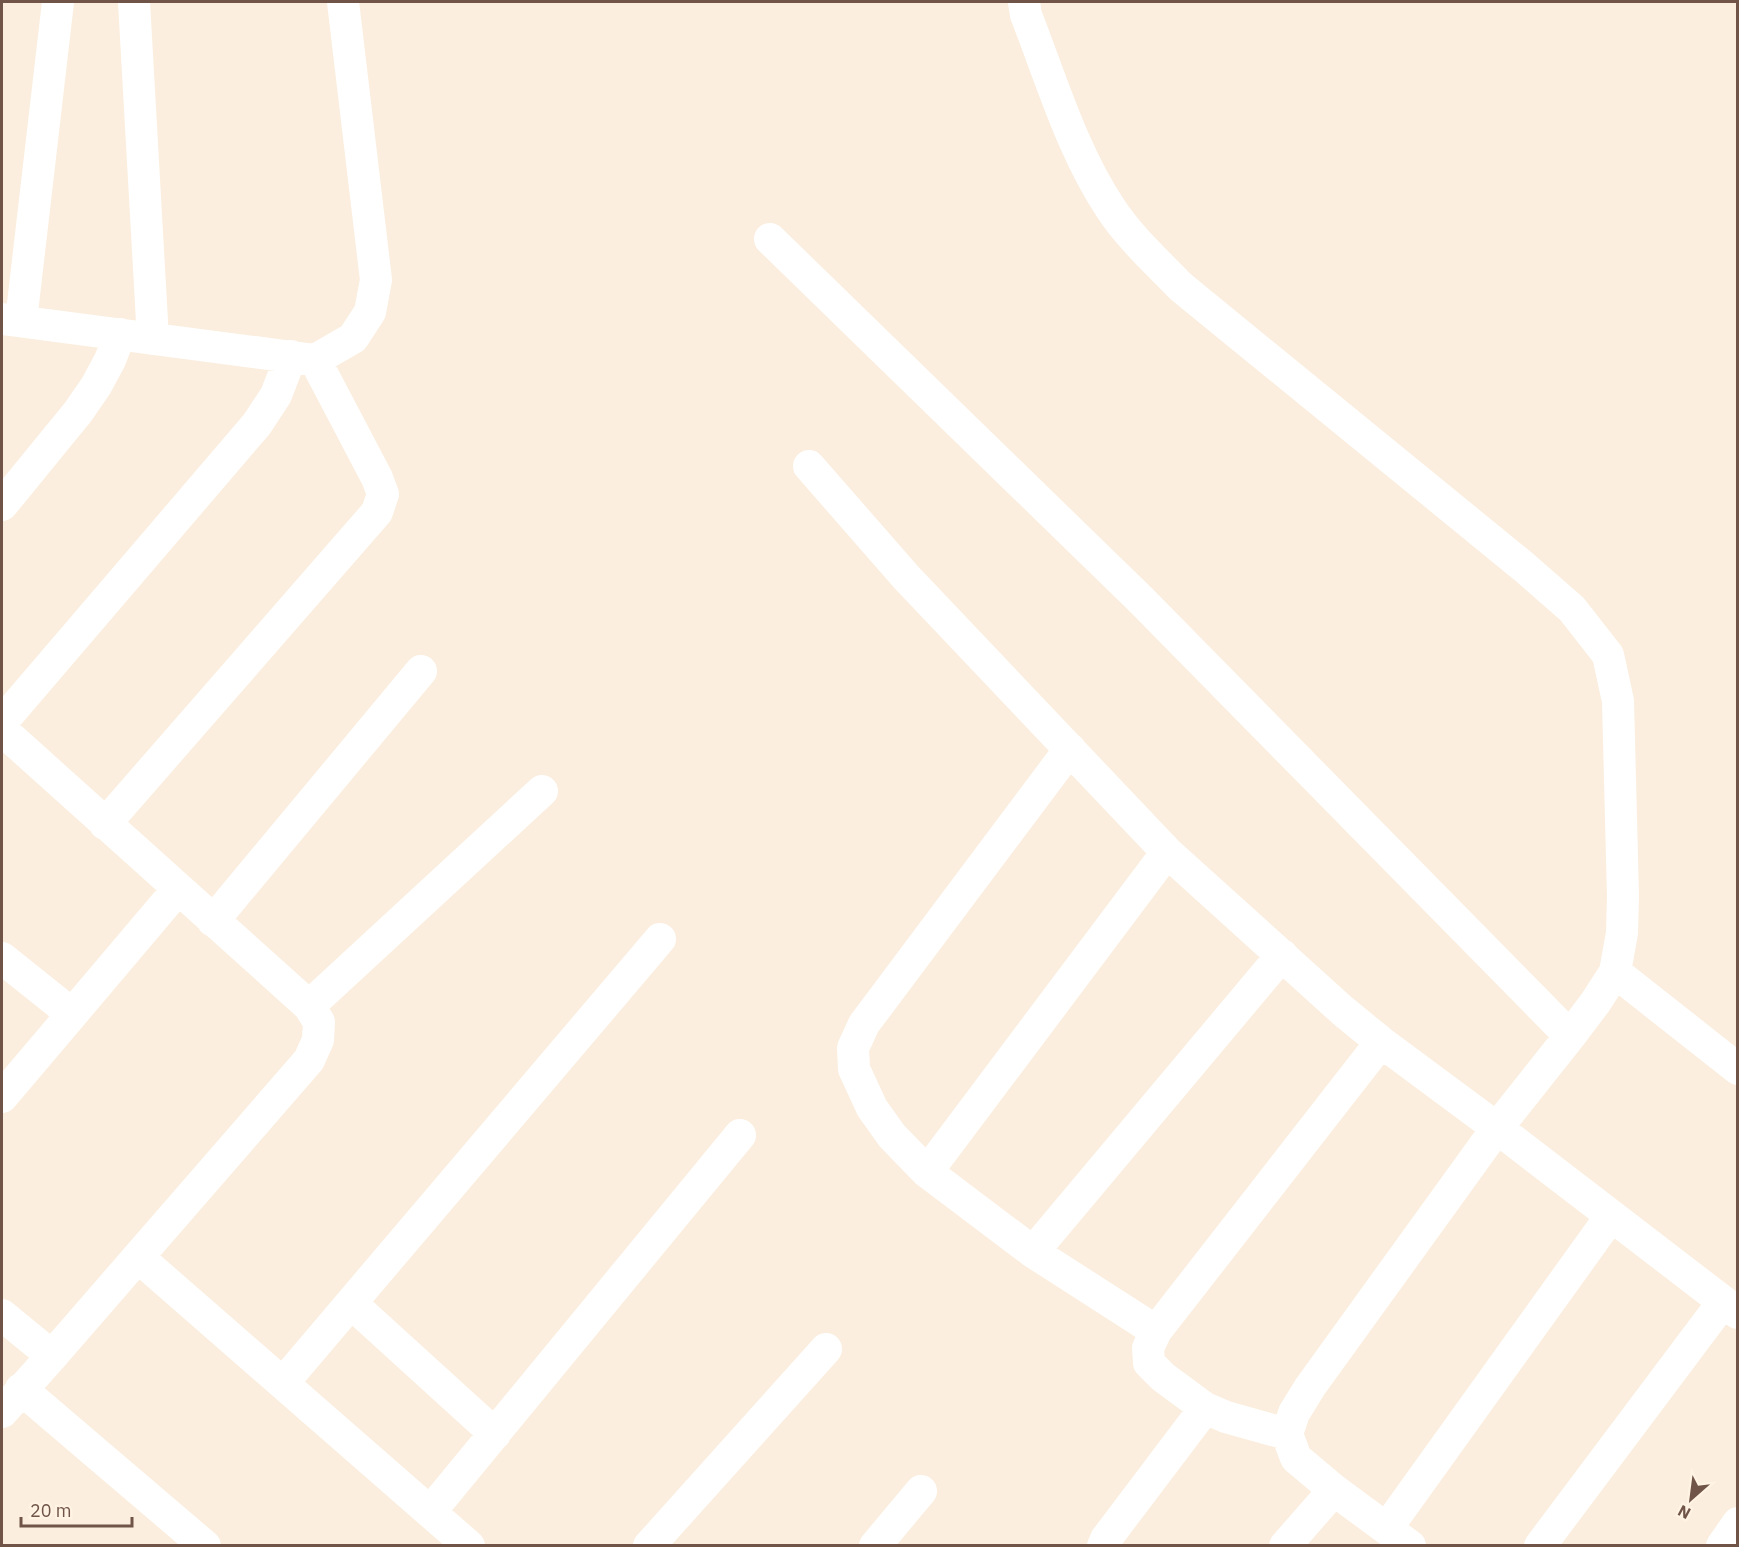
<svg xmlns="http://www.w3.org/2000/svg" width="1739" height="1547" viewBox="0 0 1739 1547" font-family="'IBM Plex Sans',sans-serif">
  <style>
    .lines { fill: none; stroke-linecap: round; stroke-linejoin: round }
    .street { stroke: #fff; stroke-width: 32 }
  </style>
  <rect width="100%" height="100%" fill="#fbeede"/>
  <g class="lines">
    <path class="street" d="M134 2 153 339
      M1024 2 1026 15C1051 79 1073 153 1111 209 1130 238 1157 262 1181 287L1524 567 1572 609 1608 655 1618 701 1623 896 1622 933 1615 972 1595 1003 1570 1036 1497 1128 1310 1387 1294 1413 1287 1434 1296 1458 1334 1490 1410 1546
      M770 239 1141 600 1570 1036
      M2 319 315 360 353 338 370 312 376 280 343 2
      M21 321 58 2
      M809 466 906 577 1167 852 1343 1011 1381 1042 1497 1128 1738 1313
      M2 505 78 412 96 386 110 360 120 334
      M2 722 257 424 276 395 291 356
      M2 730 309 1006 319 1022 318 1040 309 1060 52 1356 2 1412
      M1070 749 864 1024 853 1048 854 1069 872 1108 892 1136 927 1172 1033 1252 1156 1331
      M105 824 377 512 383 494 377 478 315 360
      M213 921 421 671
      M2 958 72 1014
      M1615 972 1738 1069
      M309 1006 542 791
      M2 1097 178 889
      M927 1172 1167 852
      M1033 1252 1282 955
      M138 1257 469 1546
      M351 1303 495 1434
      M2 1315 52 1356
      M283 1383 660 939
      M21 1389 205 1546
      M1287 1434 1226 1417 1205 1408 1163 1377 1149 1363 1148 1348 1156 1331 1381 1042
      M430 1512 740 1135
      M1387 1528 1611 1216
      M649 1546 826 1349
      M875 1546 921 1491
      M1103 1546 1106 1539 1205 1408
      M1285 1546 1334 1490
      M1540 1546 1723 1302
      M1722 1546 1738 1523"/>
  </g>
  <rect width="1739" height="1547" fill="none" stroke="#705447" stroke-width="6"/>
  <g transform="translate(1691 1499) rotate(208)" stroke="#fff3e4" stroke-width="4.5" paint-order="stroke">
  <path d="M0-4.5L10 22L0 15L-10 22Z" fill="#705447"/>
  <text y="-9" font-size="16" font-weight="bold" text-anchor="middle" fill="#705447">N</text>
  </g>
  <path d="M21 1517v9h111v-9" fill="none" stroke="#705447" stroke-width="3"/>
  <text x="30" y="1517" font-size="18" fill="#705447" stroke="#fff3e4" stroke-width="4.5" paint-order="stroke">20 m</text>
</svg>
